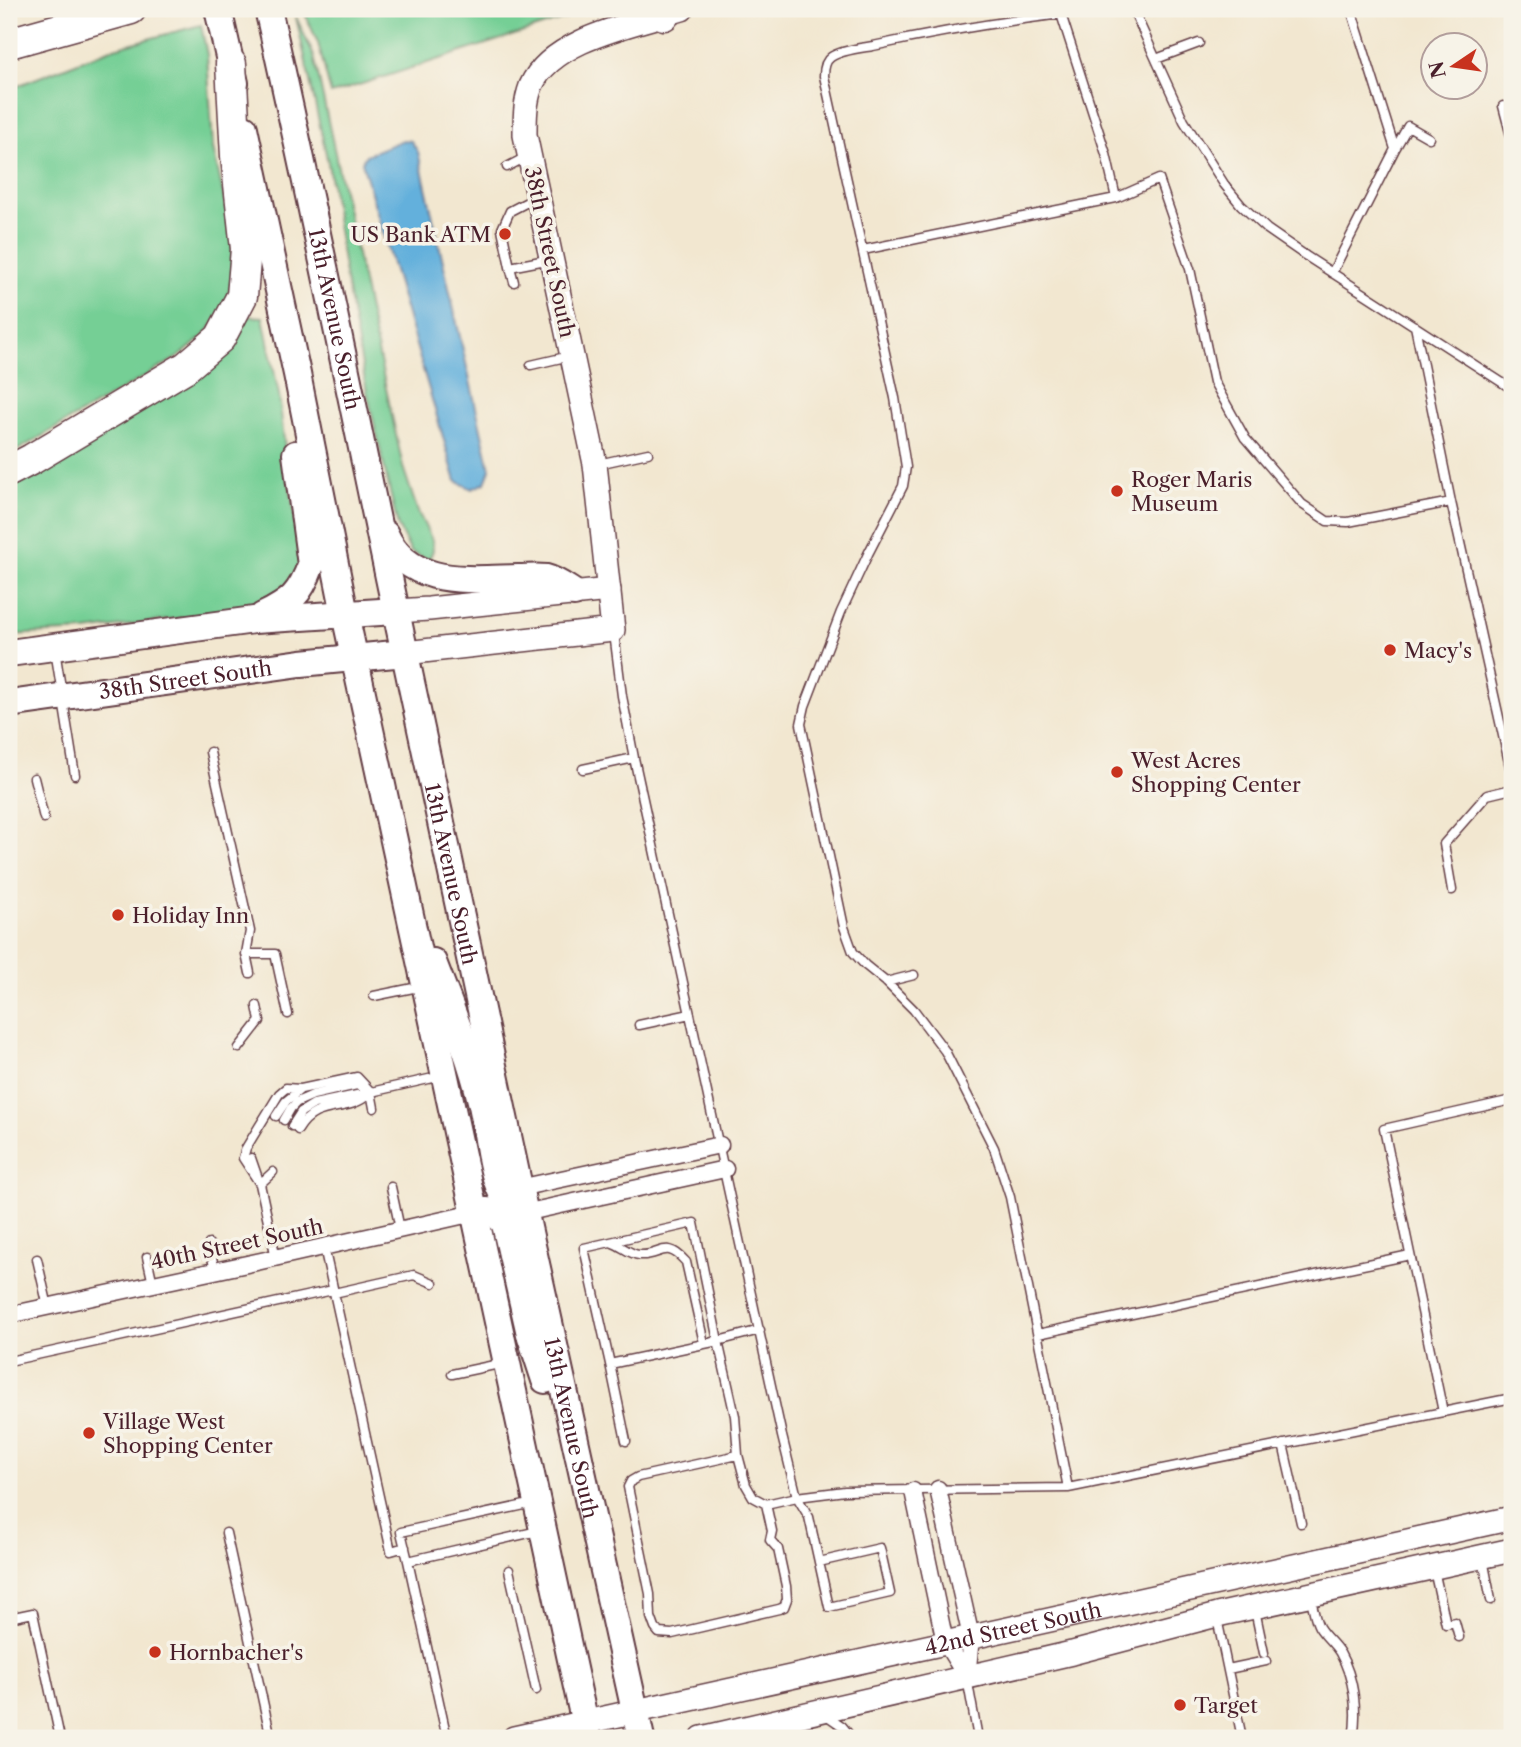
<svg xmlns="http://www.w3.org/2000/svg" width="1521" height="1747" viewBox="0 0 1521 1747" font-family="'Libre Caslon Text',serif">
  <style>
    .green { fill: #75cf95; stroke: #607760; stroke-width: 2 }
    .water { fill: #63b0dc; stroke: #566884; stroke-width: 2 }
    .lines { fill: none; stroke-linecap: round; stroke-linejoin: round }
    .lane-casing { stroke: #633d44; stroke-width: 11 }
    .street-casing { stroke: #633d44; stroke-width: 19 }
    .secondary-casing { stroke: #633d44; stroke-width: 26 }
    .primary-casing { stroke: #633d44; stroke-width: 30 }
    .highway-casing { stroke: #633d44; stroke-width: 33 }
    .lane { stroke: #fff; stroke-width: 8 }
    .street { stroke: #fff; stroke-width: 16 }
    .secondary { stroke: #fff; stroke-width: 23 }
    .primary { stroke: #fff; stroke-width: 26 }
    .highway { stroke: #fff; stroke-width: 30 }
    .poi-dot { fill: #c8321e; stroke: #f7f3e8; stroke-width: 2.5 }
    .labels { text-anchor: middle; dominant-baseline: central; stroke-width: 7; stroke-linejoin: round; paint-order: stroke }
    .poi-label { font-size: 21px; fill: #4a1f2b; stroke: #f7f3e8; text-anchor: start }
    .street-label { font-size: 21px; fill: #4a1f2b; stroke: #f7f3e8 }
  </style>
  <rect width="100%" height="100%" fill="#f7f3e8"/>
  <filter id="ink" filterUnits="userSpaceOnUse"><feTurbulence type="fractalNoise" baseFrequency=".0143" numOctaves="2"/><feDisplacementMap in="SourceGraphic" scale="14" xChannelSelector="R" yChannelSelector="G"/><feConvolveMatrix kernelMatrix="1 2 1 2 8 2 1 2 1" color-interpolation-filters="sRGB"/></filter>
  <filter id="wash" filterUnits="userSpaceOnUse"><feTurbulence type="fractalNoise" baseFrequency=".00686" numOctaves="4" result="noise"/><feDisplacementMap in="SourceGraphic" scale="28" xChannelSelector="R" yChannelSelector="G"/><feGaussianBlur stdDeviation="1.57" result="paint"/><feColorMatrix in="noise" values="0 0 0 0 0 0 0 0 0 0 0 0 0 0 0 0 0 1.4 0 .05"/><feComposite in="paint" operator="in"/></filter>
  <g filter="url(#wash)">
    <rect width="100%" height="100%" fill="#f2e7d0"/>
    <path class="green" d="M303 9H595L331 94 318 43Z
      M296 17 314 56 403 467 418 512 432 540 433 550 429 560 411 552 398 527 367 392 344 269 328 163Z
      M201 25 207 55 213 148 232 234 233 276 225 306 207 333 180 356 9 455V89L114 48Z
      M246 316 263 317 279 395 288 476 302 556 297 575 268 604 248 609 86 631 9 635V483Z"/>
    <path class="water" d="M403 140 411 141 418 152 490 469 485 483 472 489 456 481 362 162 366 155Z"/>
  </g>
  <g filter="url(#ink)">
    <g class="lines">
      <defs>
        <path id="lane" d="M1133 9 1184 121 1224 184 1241 205 1267 229 1306 256 1512 389
          M1156 59 1199 43
          M1503 106 1512 140
          M1395 149 1408 126 1429 138
          M507 167 526 157
          M863 250 1116 198 1159 179 1190 269 1214 382 1245 438 1302 504 1327 521 1348 522 1451 502 1415 326
          M510 267 502 229 510 211 535 198
          M1332 273 1395 149 1351 9
          M514 282 510 267 551 259
          M531 365 570 356
          M598 464 648 453
          M1451 502 1512 776
          M614 633 622 696 634 758 782 1436 797 1497 845 1491 1068 1488 1512 1398
          M55 650 75 775
          M210 752 250 931 246 954 250 973
          M583 769 634 758
          M34 778 44 818
          M1452 890 1444 844 1487 795 1512 789
          M246 954H275L288 1014
          M886 982 914 975
          M374 996 423 986
          M639 1025 690 1014
          M239 1048 260 1021 257 1006
          M374 1108 371 1092 442 1076
          M276 1116 286 1101 301 1089 357 1077 371 1092
          M284 1120 291 1108 297 1102 313 1095 357 1085 365 1089
          M292 1126 301 1112 314 1104 371 1092
          M298 1130C317 1098 346 1115 369 1094
          M251 1158 260 1184 276 1258
          M260 1184 243 1158 246 1148 279 1094 286 1088 301 1089
          M260 1184 273 1172
          M391 1187 400 1229
          M694 1223 718 1341 610 1364 584 1248Z
          M613 1243C622 1246 629 1254 639 1255 661 1257 665 1238 686 1262L704 1343
          M209 1244 215 1271
          M324 1247 391 1551 405 1547
          M147 1257 153 1284
          M37 1259 48 1307
          M334 1293 414 1275 433 1283
          M760 1330 718 1341 735 1416 738 1455 746 1485 753 1497 766 1504 797 1497 809 1517 829 1607 890 1593 880 1548 819 1562
          M1038 1334 1410 1255
          M9 1361 333 1290
          M610 1364 626 1441
          M452 1374 504 1363
          M1443 1412 1384 1129 1512 1100
          M1283 1444 1301 1523
          M738 1455 638 1477 631 1481 628 1487 650 1594 651 1617 655 1628 659 1633 672 1634 779 1609 784 1607 787 1599 786 1586 778 1549 770 1540 772 1531 766 1504
          M1068 1488 1010 1197 994 1148 945 1051 914 1010 886 982 865 965 853 952 844 927 801 724 805 706 841 612 868 554 903 486 906 467 895 398 824 76C824 69 825 61 831 57 841 50 862 48 873 46 936 32 998 22 1061 14L1106 154 1116 198
          M226 1533 271 1738
          M1483 1559 1491 1600
          M408 1561 401 1532 534 1503
          M509 1570 536 1690
          M1434 1570 1446 1624 1455 1622 1459 1637
          M1310 1595C1313 1605 1314 1618 1319 1627 1325 1637 1334 1643 1340 1653 1354 1678 1358 1710 1353 1738
          M1255 1610 1264 1653
          M9 1618 33 1613 60 1738
          M1217 1618 1242 1738
          M1228 1669 1266 1661
          M967 1678 978 1738
          M826 1715 842 1726 852 1738
          M447 1738 408 1561 538 1531"/>
        <path id="street" d="M519 1188 720 1145
          M524 1213 725 1169
          M9 1315 261 1261 474 1213
          M938 1489 971 1637 967 1678
          M913 1491 945 1642 967 1678"/>
        <g id="secondary">
          <path d="M396 611 429 609 609 590"/>
          <path d="M405 653 613 630 595 464 525 135C525 118 525 102 531 86 552 38 636 24 682 9"/>
          <path id="s1" d="M514 1738 1512 1518"/>
          <path d="M702 1738 1072 1653 1217 1615 1512 1550"/>
        </g>
        <g id="primary">
          <path d="M218 9 235 83"/>
          <path id="s2" d="M268 9C319 234 364 461 412 687 486 1038 562 1388 641 1738"/>
          <path d="M244 128 297 374 345 614 588 1738"/>
          <path d="M385 534C409 588 469 579 518 578 527 578 537 577 546 578 555 580 566 588 574 593"/>
          <path d="M263 616C291 602 300 595 311 565L296 454"/>
          <path d="M9 653 254 620 396 611"/>
          <path id="s3" d="M9 704 301 663 405 653"/>
          <path d="M433 962C450 1007 470 1054 481 1101 488 1128 489 1166 501 1191 507 1201 515 1207 524 1213"/>
          <path d="M474 1213C492 1209 494 1210 505 1224L530 1334 545 1380"/>
        </g>
        <path id="highway" d="M664 15 666 9
          M9 43 131 9
          M9 471 32 459 186 367 220 338 242 296 246 249 236 156 231 64"/>
      </defs>
      <use href="#lane" class="lane-casing"/>
      <use href="#street" class="street-casing"/>
      <use href="#secondary" class="secondary-casing"/>
      <use href="#primary" class="primary-casing"/>
      <use href="#highway" class="highway-casing"/>
      <use href="#lane" class="lane"/>
      <use href="#street" class="street"/>
      <use href="#secondary" class="secondary"/>
      <use href="#primary" class="primary"/>
      <use href="#highway" class="highway"/>
    </g>
  </g>
  <g class="poi-dot">
    <circle cx="505" cy="234" r="7"/>
    <circle cx="1117" cy="491" r="7"/>
    <circle cx="1390" cy="650" r="7"/>
    <circle cx="1117" cy="772" r="7"/>
    <circle cx="118" cy="915" r="7"/>
    <circle cx="89" cy="1433" r="7"/>
    <circle cx="155" cy="1652" r="7"/>
    <circle cx="1180" cy="1705" r="7"/>
  </g>
  <g class="labels">
    <g class="poi-label">
      <text x="491" y="234" text-anchor="end">US Bank ATM</text>
      <text x="1131" y="479">Roger Maris<tspan x="1131" dy="24">Museum</tspan></text>
      <text x="1404" y="650">Macy's</text>
      <text x="1131" y="760">West Acres<tspan x="1131" dy="24">Shopping Center</tspan></text>
      <text x="132" y="915">Holiday Inn</text>
      <text x="103" y="1421">Village West<tspan x="103" dy="24">Shopping Center</tspan></text>
      <text x="169" y="1652">Hornbacher's</text>
      <text x="1194" y="1705">Target</text>
    </g>
    <g class="street-label">
      <text transform="translate(550 252) rotate(78)">38th Street South</text>
      <text stroke="none"><textPath href="#s2" startOffset="317">13th Avenue South</textPath></text>
      <text stroke="none"><textPath href="#s3" startOffset="178">38th Street South</textPath></text>
      <text stroke="none"><textPath href="#s2" startOffset="884">13th Avenue South</textPath></text>
      <text transform="translate(237 1244) rotate(-12)">40th Street South</text>
      <text stroke="none"><textPath href="#s2" startOffset="1451">13th Avenue South</textPath></text>
      <text stroke="none"><textPath href="#s1" startOffset="511">42nd Street South</textPath></text>
    </g>
  </g>
  <rect width="1521" height="1747" fill="none" stroke="#f7f3e8" stroke-width="35"/>
  <g transform="translate(1454 66) rotate(257)"><circle r="33" fill="#f7f3e8" stroke="#b29e9c" stroke-width="2"/>
  <path d="M0-5L12 26L0 18L-12 26Z" fill="#c8321e"/>
  <text y="-10" font-size="19" font-weight="bold" text-anchor="middle" fill="#4a1f2b">N</text>
  </g>
</svg>
